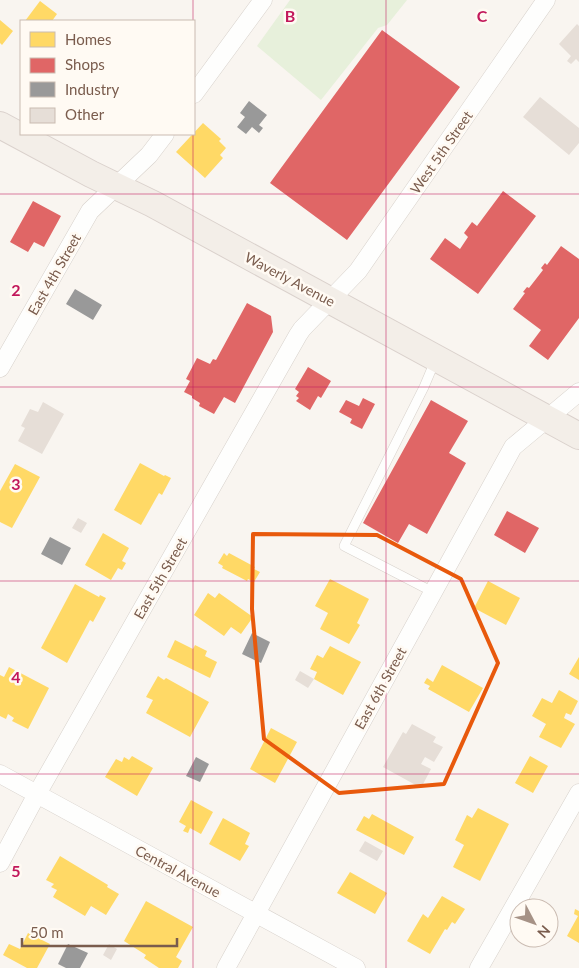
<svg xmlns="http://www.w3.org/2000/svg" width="579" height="968" viewBox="0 0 579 968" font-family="Lato,sans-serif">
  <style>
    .green { fill: #e7f0db }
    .homes { fill: #ffd966 }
    .shops { fill: #e06666 }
    .industry { fill: #999 }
    .building { fill: #e6ded7 }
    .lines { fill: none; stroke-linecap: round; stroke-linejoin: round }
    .lane-casing { stroke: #d7d1cb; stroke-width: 10 }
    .street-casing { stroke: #d7d1cb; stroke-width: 19 }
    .primary-casing { stroke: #dad1cc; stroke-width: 28 }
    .lane { stroke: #fefefd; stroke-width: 9 }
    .street { stroke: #fefefd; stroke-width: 18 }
    .primary { stroke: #f3eee8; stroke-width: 26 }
    .marked { fill: none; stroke: #e8590c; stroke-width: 4; stroke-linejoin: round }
    .grid { fill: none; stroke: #c2185b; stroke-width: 1; stroke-opacity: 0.55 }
    .labels { text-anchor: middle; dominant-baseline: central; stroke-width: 5; stroke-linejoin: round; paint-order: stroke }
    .street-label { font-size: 14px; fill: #7a5c4d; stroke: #fffaf3 }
    .grid-label { font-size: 16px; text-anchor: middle; font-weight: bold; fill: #c2185b; stroke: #fffaf3; stroke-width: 5; stroke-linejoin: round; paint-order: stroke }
  </style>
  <rect width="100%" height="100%" fill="#f9f5f0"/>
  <path class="green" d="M290 0H407L387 25 378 28 321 100 257 46Z"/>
  <path class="homes" d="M40 1 57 14 52 21H25Z
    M0 20 13 31 2 45 0 43Z
    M203 123 221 139 219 141 226 148 220 155 223 158 205 178 176 152Z
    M140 463 164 476 165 475 171 478 162 495 159 493 141 525 114 510Z
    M15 464 40 477 12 528 0 522V491Z
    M103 533 129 548 122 561 126 563 122 570 118 568 111 580 85 565Z
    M224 553 227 556 229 553 255 567 254 569 260 572 254 582 248 579 247 581 222 568 223 566 218 563Z
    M330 579 369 599 357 623 360 625 349 644 320 629 328 613 315 606Z
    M488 581 520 598 506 625 474 608Z
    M75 584 99 597 100 595 106 598 93 622 90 620 67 663 41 648Z
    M208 593 215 598 219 593 253 617 241 634 231 627 224 636 194 615Z
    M175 640 193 649 195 645 207 651 205 656 217 662 210 678 167 657Z
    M330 646 361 662 343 695 314 679 317 672 310 669 317 655 323 658Z
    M579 657V680L569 674Z
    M442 665 483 688 469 712 428 689 430 686 424 683 427 678 433 682Z
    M9 667 49 688 28 729 12 721 14 718 8 714 6 719 0 716V675L4 677Z
    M158 676 164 680 166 678 209 702 190 737 146 713 153 700 146 697Z
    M559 690 578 701 571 715 566 713 564 718 575 724 561 748 539 737 546 724 532 716 542 698 552 703Z
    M271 728 297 742 275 783 250 769Z
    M132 756 153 768 137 796 105 777 116 759 122 762 124 757 129 760Z
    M530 756 548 766 533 793 515 783Z
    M191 800 213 812 201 834 190 828 188 833 183 831 186 826 179 822Z
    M478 808 509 824 480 881 453 867 464 845 455 840 467 815 472 818Z
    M372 814 414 837 404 855 356 830 364 816 369 819Z
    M223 818 250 833 245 844 249 846 240 861 209 844Z
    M60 856 108 885 107 887 119 894 106 915 91 906 85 916 53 897 57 890 51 887 54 884 46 880Z
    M350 872 387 893 375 914 337 893Z
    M442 896 465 909 455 924 452 922 447 930 445 929 430 954 407 941 423 914 428 918Z
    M146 901 193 927 176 957 182 961 178 968H159L144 958 146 955 124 941Z
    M575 909 579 911V943L567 936 578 916 574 914Z
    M28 933 50 944 37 968H27L3 955 9 944 20 949Z"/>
  <path class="shops" d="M382 30 460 87 347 240 270 183Z
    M503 191 536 216 478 294 430 259 445 238 460 249 468 237 464 233 472 222 477 226Z
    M33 201 61 216 44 247 34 242 28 252 10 242Z
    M561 246 579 259V318L548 360 529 346 541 330 513 309 525 293 523 292 527 287 529 288 543 270 541 268 545 263 547 265Z
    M247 303 271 316 273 332 235 403 224 397 214 414 199 406 200 403 192 398V396L184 392 190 381 186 379 197 358 210 364 213 359 216 360Z
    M308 367 331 381 321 398 318 396 310 410 296 401 299 398 296 396 299 392 295 389Z
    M363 398 375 404 362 429 350 423 352 419 339 412 346 400 359 406Z
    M431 400 468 421 449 453 466 463 427 534 409 524 398 543 363 523Z
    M507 511 539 528 525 553 494 535Z"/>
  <path class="industry" d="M249 101 267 115 259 125 263 128 259 133 252 127 246 134 237 127 245 117 240 113Z
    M75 289 102 305 93 320 66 304Z
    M50 537 71 548 62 565 41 554Z
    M252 633 270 642 261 663 242 654Z
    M196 757 209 764 200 782 186 776Z
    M68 944 88 953 80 968H66L58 964Z"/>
  <path class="building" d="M577 24 579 26V62L576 59 571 64 567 61 571 56 559 44Z
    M540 97 579 128V143L569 155 523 117Z
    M43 402 64 414 42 454 18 441 25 428 21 426 30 409 38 412Z
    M78 518 87 523 81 533 72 528Z
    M300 671 314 679 308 688 295 680Z
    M412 724 436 737 433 742 443 747 434 762 425 757 421 764 431 769 421 788 383 767 403 732 406 734Z
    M365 841 383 851 377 861 359 851Z
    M109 944 117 949 111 960 103 955Z"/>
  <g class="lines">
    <defs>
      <path id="lane" d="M433 592 344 546 424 387 435 361"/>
      <path id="street" d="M194 94 263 0
        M0 368 90 211 149 155 165 134
        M0 774 356 968
        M0 863 37 794 298 335 302 329 358 271 546 0
        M226 968 513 447 579 392
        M479 968 579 793"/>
      <path id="primary" d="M0 125 91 174 153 204 579 436"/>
    </defs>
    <use href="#lane" class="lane-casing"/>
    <use href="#street" class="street-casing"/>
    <use href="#primary" class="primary-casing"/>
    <use href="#lane" class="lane"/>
    <use href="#street" class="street"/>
    <use href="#primary" class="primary"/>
  </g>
  <path class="marked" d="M253 534 377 535 461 579 498 663 444 784 339 793 264 739 252 609Z"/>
  <path class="grid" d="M193 0V21M386 0V968M193 134V968M0 194H579M0 387H579M0 581H579M0 774H579"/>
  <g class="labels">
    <g class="street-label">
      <text transform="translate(441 152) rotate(-55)">West 5th Street</text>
      <text transform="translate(54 274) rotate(-60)">East 4th Street</text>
      <text transform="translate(290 279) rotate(28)">Waverly Avenue</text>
      <text transform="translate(160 578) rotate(-60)">East 5th Street</text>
      <text transform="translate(380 688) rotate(-61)">East 6th Street</text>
      <text transform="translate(178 871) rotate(28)">Central Avenue</text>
    </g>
  </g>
  <g class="grid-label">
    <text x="290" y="22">B</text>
    <text x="482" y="22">C</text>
    <text x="16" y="296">2</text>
    <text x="16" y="490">3</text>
    <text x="16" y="683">4</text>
    <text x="16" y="877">5</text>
  </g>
  <rect x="20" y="20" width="175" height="115" fill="#fffaf3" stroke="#cabbb1"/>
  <rect x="30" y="32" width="25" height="15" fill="#ffd966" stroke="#cabbb1"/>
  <text x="65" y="45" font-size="15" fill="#7a5c4d">Homes</text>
  <rect x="30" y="58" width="25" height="15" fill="#e06666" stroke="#cabbb1"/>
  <text x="65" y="70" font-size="15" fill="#7a5c4d">Shops</text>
  <rect x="30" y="82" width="25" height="15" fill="#999999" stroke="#cabbb1"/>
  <text x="65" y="95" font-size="15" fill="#7a5c4d">Industry</text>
  <rect x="30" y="108" width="25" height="15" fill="#e6ded7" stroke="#cabbb1"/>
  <text x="65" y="120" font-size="15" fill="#7a5c4d">Other</text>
  <g transform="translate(534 923) rotate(131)"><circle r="24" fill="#fffaf3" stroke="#cabbb1"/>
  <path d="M0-4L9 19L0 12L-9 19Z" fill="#a69286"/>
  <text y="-8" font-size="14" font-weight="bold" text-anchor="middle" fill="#7a5c4d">N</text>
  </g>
  <path d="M22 938v8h155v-8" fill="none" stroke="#7a5c4d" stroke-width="2.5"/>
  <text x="30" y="938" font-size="15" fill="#7a5c4d" stroke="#fffaf3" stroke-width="4" paint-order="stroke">50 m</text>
</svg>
